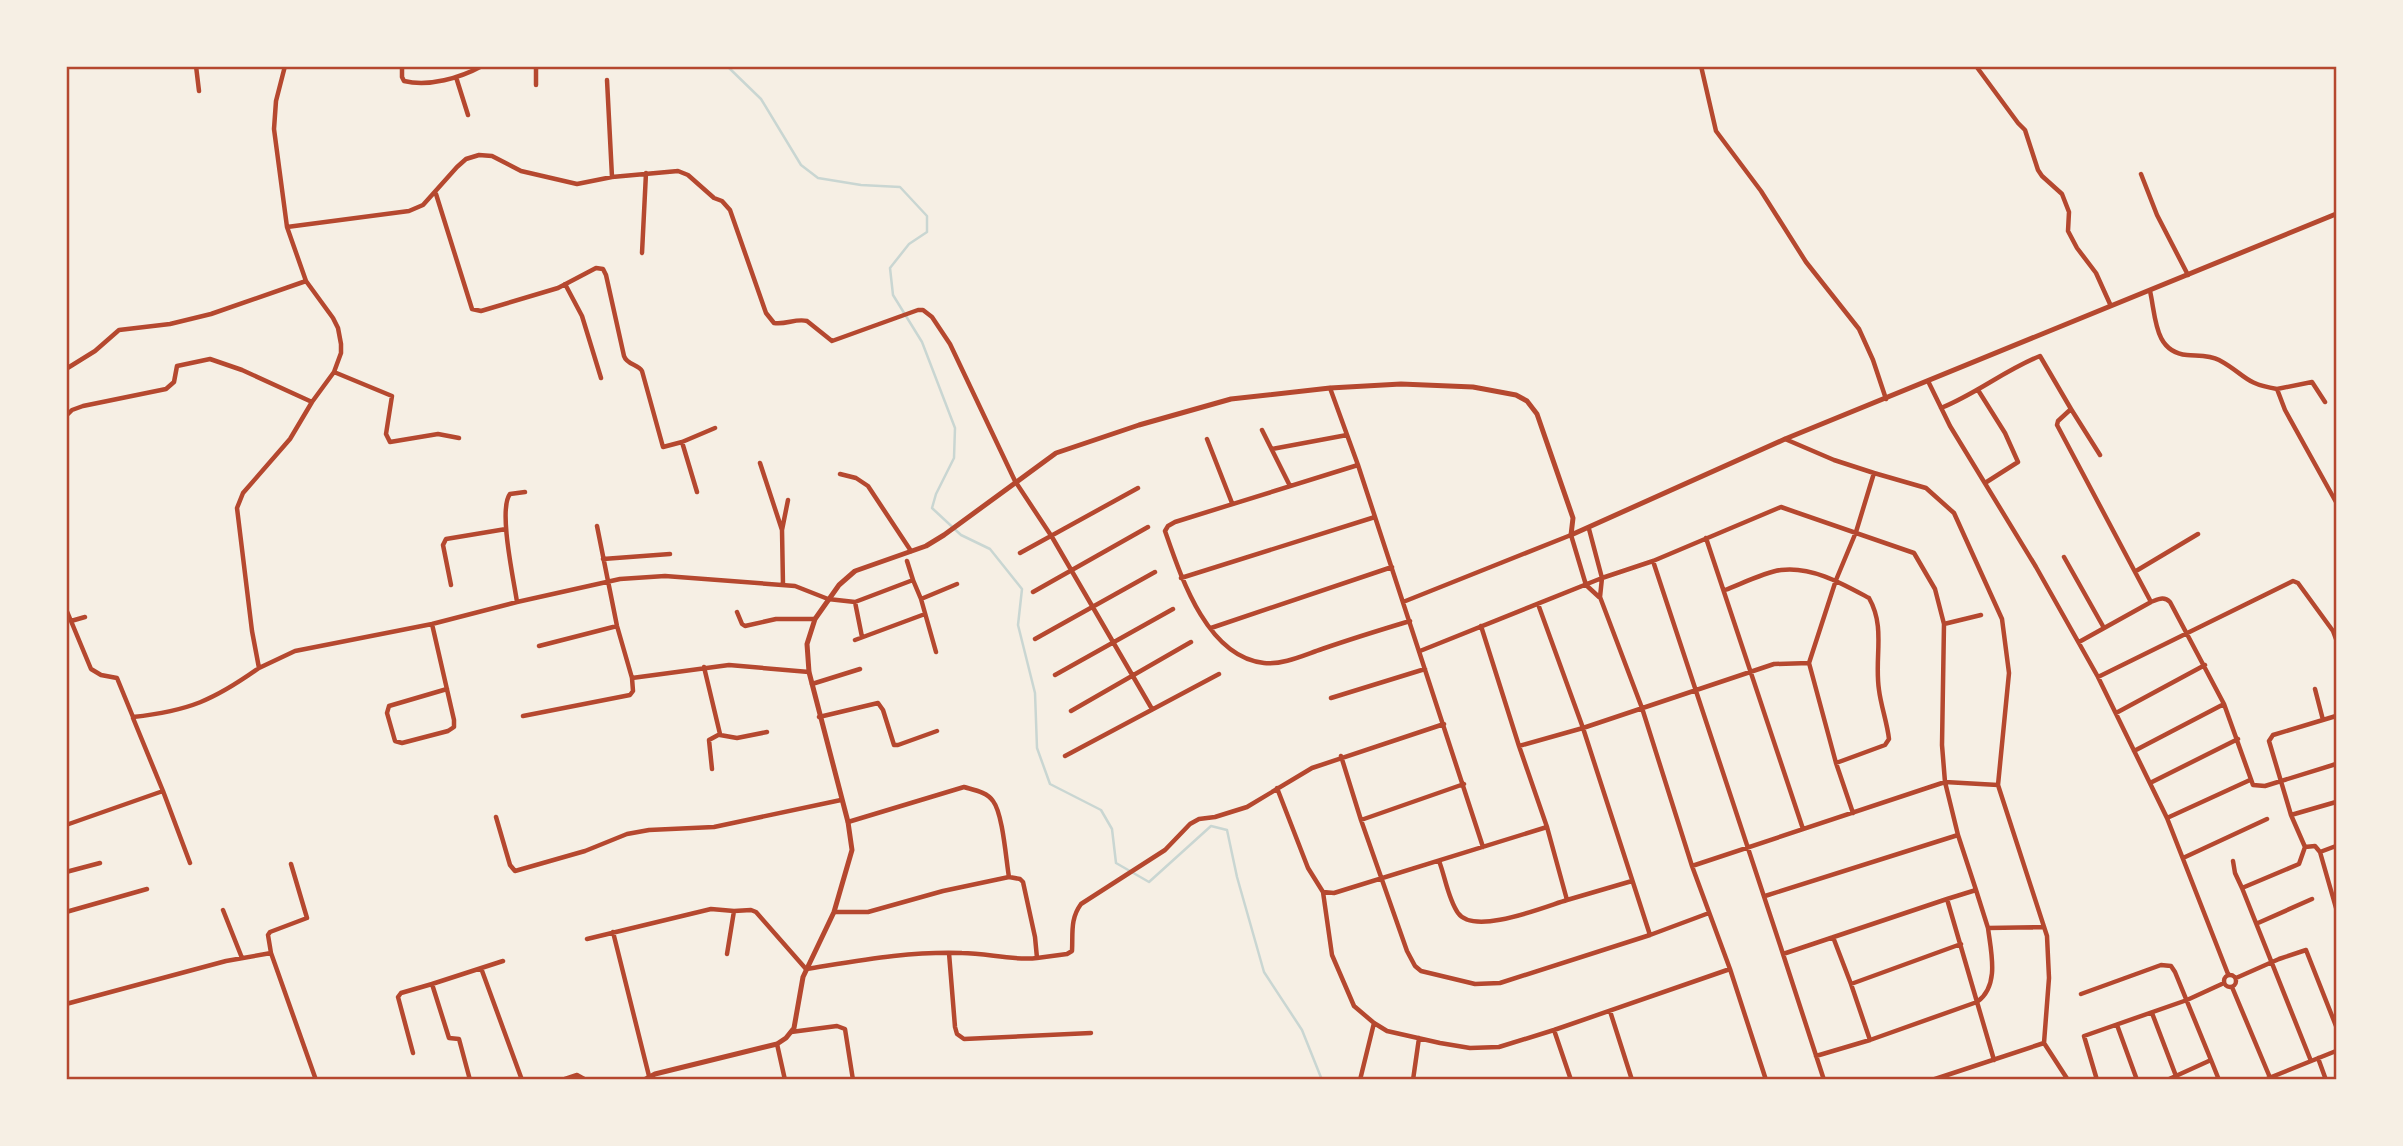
<svg xmlns="http://www.w3.org/2000/svg" width="2403" height="1146" viewBox="0 0 2403 1146" font-family="Helvetica,sans-serif">
  <style>
    .lines { fill: none; stroke-linecap: round; stroke-linejoin: round }
    .stream { stroke: #c9d6d2; stroke-width: 2.5 }
    .minor { stroke: #b5482f; stroke-width: 4.5 }
    .tertiary { stroke: #b5482f; stroke-width: 5 }
    .neatline { fill: none; stroke: #b5482f; stroke-width: 2.5 }
  </style>
  <rect width="100%" height="100%" fill="#f6efe4"/>
  <g class="lines">
    <path class="stream" d="M727 66 761 99 801 165 818 178 861 185 900 187 927 216V232L909 244 890 268 893 295 922 342 955 428 954 458 936 494 932 508 961 535 990 549 1022 589 1018 625 1035 693 1037 748 1050 784 1101 810 1112 829 1116 863 1149 882 1211 826 1227 830 1237 877 1264 972 1302 1030 1322 1080"/>
    <path class="minor" d="M196 66 199 91
      M285 66 276 101 274 129 287 227 306 281 333 318 338 328 341 344V353L334 372 312 402 290 439 243 493 237 508 252 631 259 668 295 651 432 624 517 602 620 579 665 576 795 586 828 599 855 602 913 580 907 561
      M402 66V77L404 81C429 87 460 78 482 66
      M536 66V85
      M1701 66 1716 131 1761 191 1806 262 1859 329 1873 360 1886 399
      M1976 66 2018 123 2025 130 2038 170 2042 176 2062 194 2069 212 2068 231 2077 248 2096 273 2110 304
      M456 77 468 115
      M607 80 612 177
      M2141 174 2157 215 2188 275
      M436 194 472 309 481 311 558 288 596 268 603 269 606 275 624 356C627 365 638 364 642 371L663 447 682 442 715 428
      M287 227 409 211 423 205 457 167 466 159 479 155 492 156 521 171 577 184 612 177 678 171 688 175 714 198 722 201 730 210 766 313 774 323C786 325 796 318 807 321L832 341 918 310H923L932 317 950 344 1015 481 1052 537 1152 709
      M642 253 646 173
      M565 284 582 316 601 378
      M2150 291C2156 317 2154 352 2187 355 2198 356 2210 355 2219 360 2245 374 2244 384 2277 389L2285 410 2336 502
      M66 369 95 351 119 330 170 324 211 314 306 281
      M334 372 392 396 386 434 390 442 438 434 459 438
      M1928 381 1950 426 2036 567 2098 677 2167 818 2228 974
      M1330 388 1358 465 1483 847
      M2277 389 2312 382 2325 402
      M1978 390 2005 433 2018 462 1985 483
      M1941 408C1976 394 2005 370 2040 356L2071 409 2058 421 2057 425 2151 602
      M2071 409 2100 455
      M66 416 72 410 83 406 166 389 174 382 177 366 210 359 242 370 312 402
      M1262 430 1290 486
      M1207 439 1232 503
      M1785 439 1834 460 1874 473
      M682 442 697 492
      M1272 449 1347 435
      M760 463 782 530
      M1358 465 1175 522 1168 526 1165 531C1181 577 1207 657 1264 663 1283 665 1304 655 1322 649 1351 639 1380 630 1410 621
      M840 474 856 478 868 486 911 551
      M597 526 617 626 632 678 729 665 809 672
      M1589 529 1602 578 1600 597 1642 708 1692 866 1730 969 1766 1080
      M1706 538 1803 829
      M1020 553 1138 488
      M2064 557 2104 628
      M603 559 670 554
      M1653 561 1783 954
      M2136 571 2198 534
      M1181 578 1375 517
      M913 580 921 599 957 584
      M451 585 443 545 446 539 506 529
      M783 585 782 530 788 500
      M1725 590C1741 584 1765 572 1781 570 1812 566 1843 584 1869 598 1886 628 1874 657 1879 690 1881 706 1887 722 1889 739L1885 745 1836 763
      M1033 592 1148 527
      M921 599 936 652
      M517 602C514 581 498 509 510 494L525 492
      M855 602 862 637
      M1403 602 1571 535 1586 585 1599 597
      M1538 604 1583 728 1774 664 1809 663
      M66 609 91 669 101 675 117 678 133 717C189 711 214 700 259 668
      M737 612 742 624 745 626 776 619H815
      M71 621 85 617
      M432 624 454 720V727L448 731 402 743 395 741 387 713 389 706 447 689
      M1944 624 1981 615
      M1481 626 1519 746
      M1211 628 1392 567
      M1035 639 1155 572
      M855 640 925 614
      M2079 642 2151 602C2159 599 2164 596 2170 602L2224 704 2253 785 2265 786 2336 764
      M539 646 617 626
      M1420 651 1602 578 1653 561 1781 507 1914 553 1935 589 1944 624 1942 745 1945 782 1958 835 1976 890 1947 899
      M704 667 720 734 709 740 712 769
      M1055 675 1173 609
      M2098 677 2293 581 2298 583 2333 631 2336 639
      M812 684 860 669
      M2315 689 2323 720
      M1331 698 1425 669
      M1071 711 1191 642
      M2116 713 2205 665
      M523 716 630 695 633 691 632 678
      M819 717 878 703 883 710 894 745H898L937 731
      M720 735 737 738 767 732
      M2134 751 2224 704
      M1065 756 1219 674
      M1341 756 1361 820 1407 951 1415 966 1421 971 1475 984 1500 983 1650 935
      M2150 783 2238 739
      M1277 788 1308 868 1323 892 1334 893 1547 827 1519 746 1583 728 1650 935 1709 913
      M163 791 190 863
      M1853 813 1836 763 1809 663 1836 580 1856 532 1874 473 1926 488 1954 513 2002 619 2009 673 1998 785 2047 936 2049 978 2044 1043 2068 1080
      M2291 815 2336 802
      M496 817 510 865 515 871 585 851 627 834 649 830 714 827 841 800
      M2167 818 2250 780
      M1361 820 1464 784
      M66 825 163 791 133 718
      M2305 847 2315 846 2320 852 2336 908
      M2320 852 2336 846
      M2183 858 2267 819
      M1439 861C1445 876 1448 899 1458 913 1474 936 1544 907 1567 900L1547 827
      M2233 861 2235 873 2242 888
      M291 864 307 918 270 932 268 935 271 953 316 1080
      M1692 866 1945 782 1998 785
      M66 872 100 863
      M1976 890 1988 928 2043 927
      M1323 892 1332 955 1354 1006 1374 1023 1387 1031 1440 1043 1470 1048 1499 1047 1554 1030 1730 969
      M1765 896 1958 835
      M1567 900 1632 881
      M223 910 242 958
      M66 912 147 889
      M834 912H868L943 891 1009 877C1006 860 1003 814 993 801 987 792 974 790 964 787L848 822
      M2258 923 2312 899
      M613 932 649 1076
      M1833 937 1851 984 1961 944
      M587 939 711 909 734 911 751 910 756 912 806 969C857 961 909 951 962 953 987 953 1012 961 1037 958L1035 937 1023 882 1020 879 1009 877
      M949 953 955 1027 957 1034 964 1039 1091 1033
      M727 954 734 911
      M1037 958 1067 954 1072 951C1073 933 1070 919 1081 904L1165 850 1190 824 1199 819 1215 817 1247 807 1312 768 1444 724
      M481 968 522 1080
      M2224 981a6 6 0 1 1 12 0a6 6 0 1 1-12 0Z
      M2236 978 2279 959 2306 950 2336 1026
      M432 984 503 961
      M1851 984 1870 1040
      M2232 987 2271 1080
      M2081 994 2161 965 2171 966 2175 972 2211 1060
      M66 1004 226 961 271 953
      M1610 1011 1632 1080
      M2152 1013 2176 1076
      M2117 1025 2137 1080
      M1554 1030 1571 1080
      M791 1032 837 1026 845 1029 853 1080
      M777 1044 785 1080
      M413 1053 398 997 401 993 432 984 449 1038 459 1039 470 1080
      M1816 1056 1870 1040 1977 1002 1994 1060
      M2318 1058 2326 1080
      M2311 1061 2242 888 2299 864 2305 847 2291 815 2269 741 2273 735 2336 716
      M562 1080 577 1075 586 1080
      M1360 1080 1374 1023
      M1413 1080 1419 1038
      M1824 1080 1783 954 1947 899 1977 1002C2000 986 1991 952 1988 928
      M1932 1080 2044 1043
      M2097 1080 2084 1036 2187 1000 2224 983
      M2167 1080 2211 1060 2219 1080
      M2264 1080 2336 1051"/>
    <path class="tertiary" d="M644 1080 655 1074 777 1044 786 1038 794 1028 803 977 834 912 852 850 848 822 809 672 807 644 815 619 839 585 855 571 926 546 944 535 1056 453 1139 425 1231 399 1330 388 1401 384 1473 387 1516 395 1527 401 1537 414 1573 518 1571 535 1785 439 2336 214"/>
  </g>
  <rect width="2403" height="1146" fill="none" stroke="#f6efe4" stroke-width="136"/>
  <rect x="68" y="68" width="2267" height="1010" class="neatline"/>
</svg>
